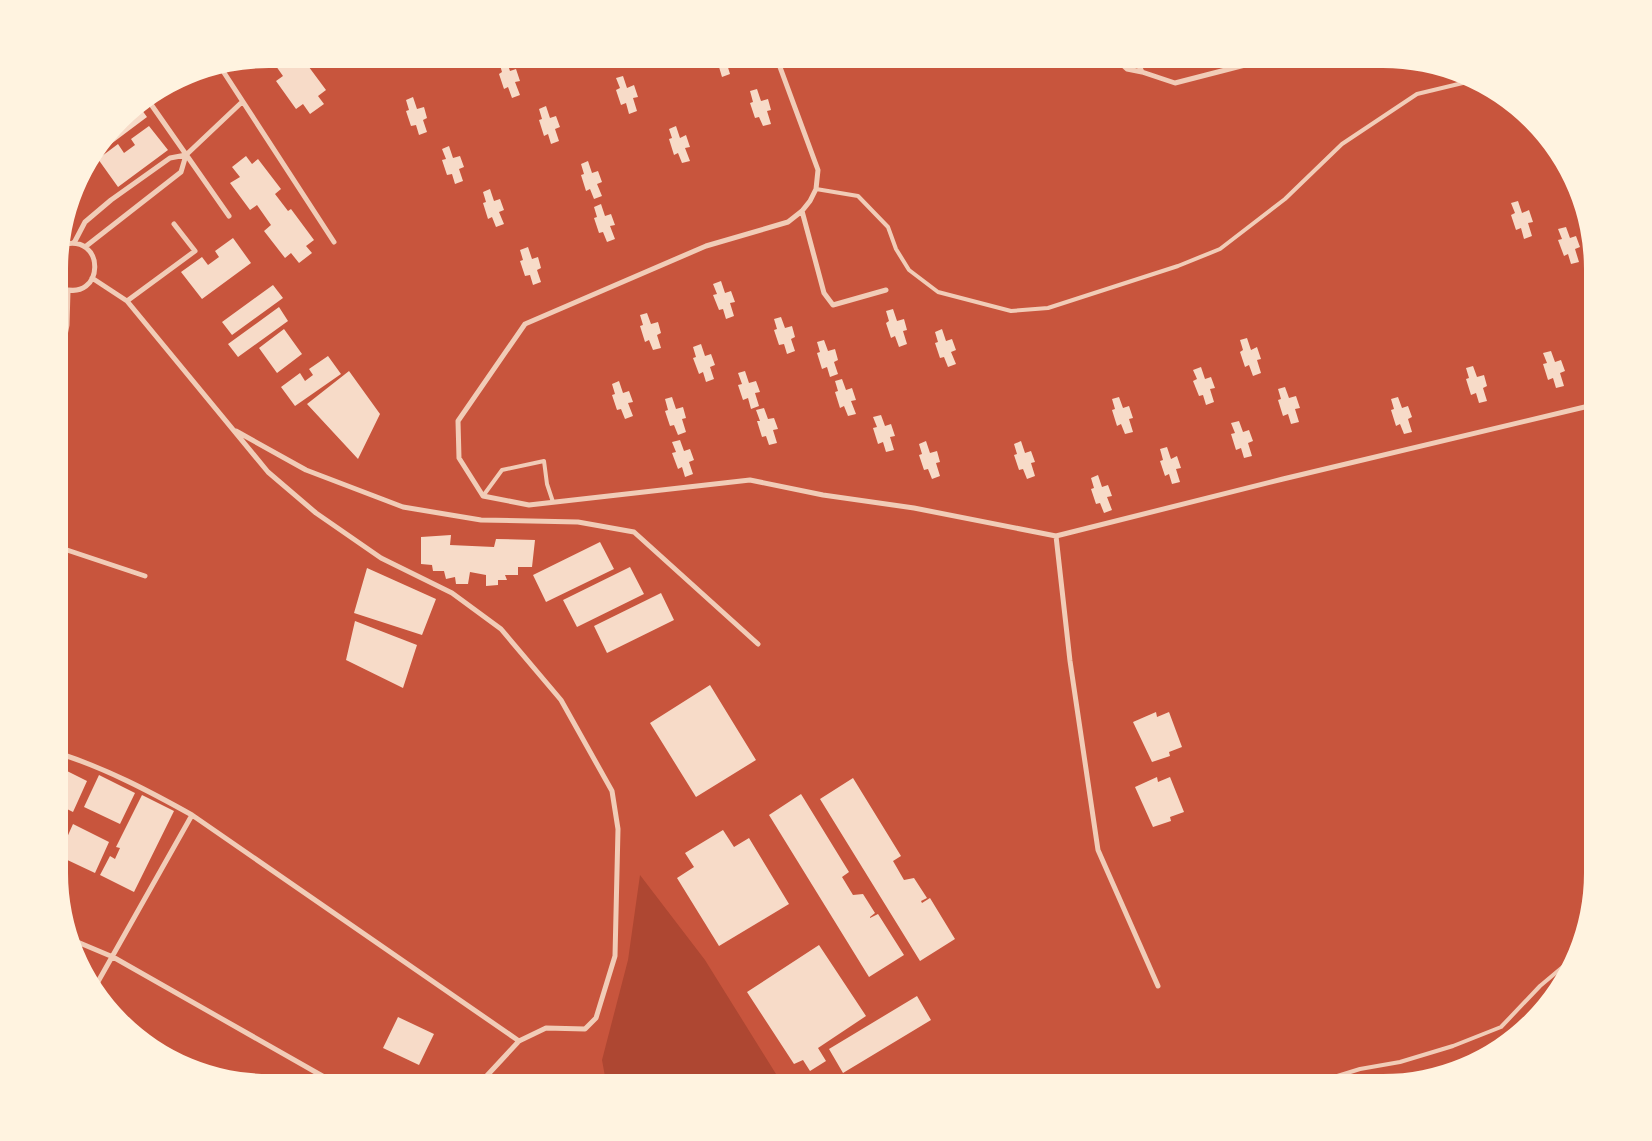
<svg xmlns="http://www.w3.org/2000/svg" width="1652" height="1141" viewBox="0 0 1652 1141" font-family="Ubuntu,sans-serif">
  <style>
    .green { fill: #ae4732 }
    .building { fill: #f7dbc8 }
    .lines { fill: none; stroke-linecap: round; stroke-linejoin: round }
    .service { stroke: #f1ccb7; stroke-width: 4 }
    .minor { stroke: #f1ccb7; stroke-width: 5 }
  </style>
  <rect width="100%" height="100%" fill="#c8553d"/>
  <path class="green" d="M640 875 705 960 781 1082H606L602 1060 628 960Z"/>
  <path class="building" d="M271 59H297L299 62 303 59 326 90 318 96 324 104 310 114 303 104 296 109 276 81 283 76Z
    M711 59H732L726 61 730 74 722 77 719 67 714 68Z
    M506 60 510 71 516 69 520 81 515 82 520 95 512 98 508 87 504 89 499 74 502 72 499 62Z
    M623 76 627 88 634 85 638 97 633 98 637 111 629 114 626 103 621 105 616 90 620 88 616 78Z
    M757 89 761 101 768 99 771 110 767 111 771 124 763 126 759 117 755 118 750 103 753 102 750 91Z
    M413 97 417 109 424 107 427 118 423 120 427 132 419 135 416 125 411 126 406 111 409 110 406 100Z
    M139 106 147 117 99 153 130 111Z
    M546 106 550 118 556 116 560 127 555 129 559 141 551 144 548 134 544 136 539 120 542 119 539 109Z
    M149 126 168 150 118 187 98 159 118 144 124 153 135 145 131 139Z
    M676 126 680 138 686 135 690 147 685 148 690 161 682 163 678 153 674 155 669 139 672 138 669 129Z
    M449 146 453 158 460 156 464 167 459 169 463 181 455 184 452 174 447 175 442 160 446 159 442 149Z
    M246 156 252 164 258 159 281 189 275 194 288 211 291 209 314 240 306 246 312 253 299 263 291 253 285 258 264 231 271 225 257 205 250 210 230 183 240 177 232 167Z
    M588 161 592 173 598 171 602 182 597 184 602 196 594 199 590 189 586 191 581 175 584 174 581 164Z
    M490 189 494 201 500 199 504 210 499 212 504 224 496 227 492 217 488 219 483 203 486 202 483 192Z
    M1518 201 1522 213 1529 210 1533 222 1528 223 1532 236 1524 239 1521 228 1516 230 1511 215 1515 213 1511 203Z
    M601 204 605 216 611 214 615 225 610 226 615 239 607 242 603 232 599 233 594 218 597 217 594 207Z
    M1566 227 1570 238 1576 236 1580 247 1575 249 1579 262 1571 264 1568 254 1564 256 1558 240 1562 239 1558 229Z
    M233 238 251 263 202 299 181 272 202 257 208 265 219 257 215 251Z
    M528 247 532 259 538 257 541 268 537 270 541 282 533 285 530 275 525 276 520 261 523 260 520 250Z
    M721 281 725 293 731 291 735 302 730 303 734 316 726 319 723 309 719 310 713 295 717 294 713 284Z
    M273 285 283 298 232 335 222 322Z
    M279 307 288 321 238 357 228 344Z
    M893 309 897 321 904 319 907 330 903 331 907 344 899 347 895 336 891 338 886 323 889 321 886 311Z
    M647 313 651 324 658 322 661 333 657 335 661 348 653 350 649 340 645 342 640 326 643 325 640 315Z
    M781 317 785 328 792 326 795 337 791 339 795 351 787 354 784 344 779 345 774 330 777 329 774 319Z
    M284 329 302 354 277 373 259 348Z
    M942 329 946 341 952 339 956 350 951 352 956 364 948 367 944 357 940 358 935 343 938 342 935 332Z
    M1247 338 1251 350 1257 347 1261 359 1257 360 1261 373 1253 376 1249 365 1245 367 1240 352 1243 350 1240 340Z
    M824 340 828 351 835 349 838 360 834 362 838 374 830 377 827 367 822 369 817 353 820 352 817 342Z
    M701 344 705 356 711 354 715 365 710 367 714 379 706 382 703 372 699 374 693 358 696 357 693 347Z
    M1551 351 1555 362 1561 360 1565 371 1560 373 1564 386 1556 388 1553 378 1548 380 1543 364 1547 363 1543 353Z
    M328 356 341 374 295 406 281 387 300 373 305 381 313 375 309 369Z
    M1473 366 1477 377 1484 375 1487 386 1483 388 1487 401 1479 403 1476 393 1471 395 1466 379 1469 378 1466 368Z
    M1201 367 1205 379 1211 377 1215 388 1210 389 1214 402 1206 405 1203 395 1199 396 1193 381 1197 379 1193 370Z
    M349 371 380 414 358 459 307 404Z
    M745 371 749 383 756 381 760 392 755 393 759 406 751 409 748 398 743 400 738 385 742 384 738 373Z
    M842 379 846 390 852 388 856 400 851 401 856 414 848 416 844 406 840 408 835 392 838 391 835 381Z
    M619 381 623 393 629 391 633 402 628 403 633 416 625 419 621 409 617 410 612 395 615 394 612 384Z
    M1285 387 1289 398 1296 396 1300 408 1295 409 1299 422 1291 424 1288 414 1283 416 1278 400 1281 399 1278 389Z
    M672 397 676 409 683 407 686 418 682 419 686 432 678 435 674 425 670 426 665 411 668 410 665 399Z
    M1119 397 1123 408 1129 406 1133 418 1129 419 1133 432 1125 434 1121 424 1117 426 1112 410 1115 409 1112 399Z
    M1398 397 1402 408 1408 406 1412 417 1408 419 1412 432 1404 434 1400 424 1396 426 1391 410 1394 409 1391 399Z
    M764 408 768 419 774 418 778 429 773 430 777 443 769 445 766 436 762 437 757 421H760L756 410Z
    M881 415 885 426 891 424 895 436 890 437 894 450 886 452 883 442 878 444 873 428 877 427 873 417Z
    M1239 421 1243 432 1249 430 1253 441 1248 443 1252 456 1244 458 1241 448 1236 450 1231 434 1235 433 1231 423Z
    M680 440 684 451 690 449 694 460 689 462 693 474 685 477 682 467 678 469 672 453 676 452 672 442Z
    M926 441 930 453 937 451 940 462 936 463 940 476 932 479 928 469 924 470 919 455 922 454 919 444Z
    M1021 441 1025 453 1031 451 1035 462 1031 463 1035 476 1027 479 1023 469 1019 470 1014 455 1017 454 1014 444Z
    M1167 447 1171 459 1177 456 1181 468 1176 469 1180 482 1172 484 1169 474 1165 476 1160 461 1163 460 1160 449Z
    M1098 475 1102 487 1108 485 1112 496 1107 497 1112 510 1104 513 1100 503 1096 504 1091 489 1094 488 1091 478Z
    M451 535 450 545 494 547 496 539 535 540 532 567H518V575H505L507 580H498V585L486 586V575L470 572 468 584H456L455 577 446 579 444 571H433L432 565 421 564V537Z
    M600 542 614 569 546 602 533 575Z
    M630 567 644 594 577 627 563 600Z
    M367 568 436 599 422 635 354 613Z
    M661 593 674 620 607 653 594 626Z
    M355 621 417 645 403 688 346 660Z
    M710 685 756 760 696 797 650 723Z
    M1156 712 1157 717 1169 712 1182 747 1169 752 1170 756 1152 762 1133 722Z
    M61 768 87 781 73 812 61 806Z
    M99 775 135 793 120 824 84 807Z
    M1157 777 1158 782 1170 777 1184 812 1170 817 1171 821 1153 827 1135 787Z
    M853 778 901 856 893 861 904 880 914 878 927 898 921 901 922 903 930 898 955 939 920 961 820 799Z
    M801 794 849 872 842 877 853 895 863 894 875 913 870 917V918L878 914 904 955 869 977 769 815Z
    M142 795 174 811 134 892 100 875 110 856 115 859 120 848 116 847Z
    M73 824 109 842 95 873 61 857V851Z
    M723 830 734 847 749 838 789 904 719 946 677 878 694 867 685 853Z
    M819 945 866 1016 818 1048 826 1061 810 1071 803 1060 794 1064 747 992Z
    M917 996 931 1020 843 1073 829 1049Z
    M398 1017 434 1034 419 1065 383 1048Z"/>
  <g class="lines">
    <path class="service" d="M816 189 858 196 888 227 896 249 909 270 938 292 1011 311 1048 308 1178 266 1220 249 1285 199 1342 144 1417 94 1471 81
      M483 496 502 470 544 461 547 484 553 502
      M1318 1082 1360 1069 1400 1062 1453 1046 1501 1027 1540 986 1571 960"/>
    <path class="minor" d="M777 59 818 170 816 189 810 201 802 211 788 222 706 246 525 324 458 421 459 458 483 496 529 505 750 480 823 495 914 508 1056 536 1283 479 1593 405
      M1116 59 1127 69 1142 72 1175 83 1245 65 1259 59
      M1136 59 1142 72
      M221 68 334 242
      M148 100 229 216
      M802 211 824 293 833 305 886 290
      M63 234 68 243
      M74 243 85 222 111 200 170 158 186 155
      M61 245C107 231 105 304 61 288
      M85 247 181 172 186 155 242 102
      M92 278 127 301 268 472 316 513 381 558 452 593 501 629 561 700 612 791 618 829 615 956 596 1018 585 1029 546 1028 519 1041 481 1082
      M127 301 195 251 174 224
      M61 356 67 325 68 291
      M236 431 306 470 403 507 481 520 578 522 634 532 758 644
      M1056 536 1070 661 1098 850 1158 986
      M61 548 145 576
      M61 754C107 769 149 791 192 815L519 1041
      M75 941 113 957 333 1082
      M95 987 192 815
      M1052 1078 1053 1082"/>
  </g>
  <path d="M0 0H1652V1141H0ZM269 68H1383A201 201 0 0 1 1584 269V873A201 201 0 0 1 1383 1074H269A201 201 0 0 1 68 873V269A201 201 0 0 1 269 68Z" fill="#fff3e0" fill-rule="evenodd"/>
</svg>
